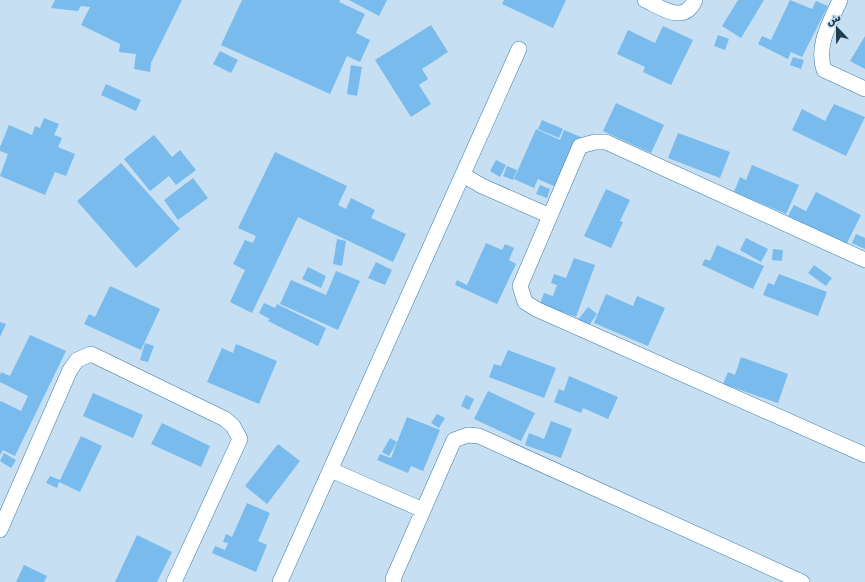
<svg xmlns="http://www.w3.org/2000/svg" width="865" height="582" viewBox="0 0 865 582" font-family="'DejaVu Sans',Cairo,sans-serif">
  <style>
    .building { fill: #79bbec }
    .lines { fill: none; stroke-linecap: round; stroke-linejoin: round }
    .minor-casing { stroke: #397ba8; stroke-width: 16 }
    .minor { stroke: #fff; stroke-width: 15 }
  </style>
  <rect width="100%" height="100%" fill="#c6dff3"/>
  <path class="building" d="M55 0H182L151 63 150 72 134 69 136 54 119 52 120 44 81 25 90 7 81 6 78 11 51 8Z
    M242 0H340L339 2 365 14 356 33 370 40 360 62 347 56 330 94 221 45Z
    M349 0H387L379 16Z
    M504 0H566L553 28 502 4Z
    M738 0H764L741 38 722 26Z
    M790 0 812 9 816 1 828 6 802 57 791 52 788 59 758 44 762 36 771 40Z
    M431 25 448 52 422 69 428 79 419 85 431 104 411 117 375 60Z
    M663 26 693 40 671 85 643 72 645 67 617 54 628 30 655 43Z
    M718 35 729 39 725 50 714 46Z
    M865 36V69L850 61Z
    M220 51 238 60 231 73 213 64Z
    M793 57 804 60 801 69 790 65Z
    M351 65 362 67 357 96 347 94Z
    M106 84 141 100 136 111 101 95Z
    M616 103 664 125 651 153 603 131Z
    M834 104 865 117 846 156 792 130 802 109 825 121Z
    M44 118 59 124 54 135 62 138 58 147 75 154 66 176 55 172 45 195 0 176 8 154 0 151V147L9 125 32 135 35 126 40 128Z
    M542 120 563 129 559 138 538 129Z
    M536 129 560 140 564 130 581 137 558 188 538 179 534 188 514 179Z
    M678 133 730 152 720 178 668 158Z
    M154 135 172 157 180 150 196 170 176 185 169 176 150 191 124 159Z
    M275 152 347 186 338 205 346 209 351 198 375 210 371 218 406 234 393 262 298 217 252 313 230 302 245 270 233 264 245 240 253 243 256 236 238 228Z
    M496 160 506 165 500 177 490 171Z
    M121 163 180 229 136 268 77 201Z
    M752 165 799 185 786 214 734 192 740 177 746 180Z
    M507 166 517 170 513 180 503 176Z
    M193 178 208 198 178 220 164 200Z
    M540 185 550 189 547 198 536 194Z
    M606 189 630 200 620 221 623 222 611 248 584 236Z
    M816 192 861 215 846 245 788 216 794 205 806 211Z
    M856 234 865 238V249L852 243Z
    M746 238 768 249 761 262 740 250Z
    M337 239 346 241 342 266 333 264Z
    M486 243 502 250 505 244 514 248 509 260 516 264 497 304 455 285 457 280 467 285Z
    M717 245 764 266 753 289 702 265 705 259 710 261Z
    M773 249 783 250 782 261 772 260Z
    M574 258 595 265 576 317 540 304 544 293 553 296 557 285 551 283 554 274 566 278Z
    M376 262 392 270 385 285 368 278Z
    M814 265 832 278 826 286 808 273Z
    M308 267 326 276 321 288 302 279Z
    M336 271 360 281 338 330 280 304 291 280 326 295Z
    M779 274 827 292 818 316 763 295 768 283 774 285Z
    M110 286 160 309 141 350 84 324 89 314 95 317Z
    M606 294 633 306 637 296 665 308 648 346 594 323Z
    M264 303 275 308 277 304 326 328 318 346 268 321 270 319 259 313Z
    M588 307 597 314 587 328 577 321Z
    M0 322 6 324 0 337Z
    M30 335 66 351 15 456 3 450 0 455V402L1 401 21 411 28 396 0 382V375L1 372 10 376Z
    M145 343 154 346 148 362 140 360Z
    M236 344 277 361 259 404 207 382 222 348 233 353Z
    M508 350 556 368 544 398 489 377 494 364 501 366Z
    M741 357 788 374 778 403 723 384 728 372 735 375Z
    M569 376 618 397 608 419 583 408 581 413 554 402 559 389 564 391Z
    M488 391 535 413 521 441 474 419Z
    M93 393 143 415 133 438 83 416Z
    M466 395 474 399 469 410 461 406Z
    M437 414 445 418 439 428 431 423Z
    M407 417 440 430 423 471 411 466 408 473 377 460 380 454 391 458Z
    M551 421 572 429 561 458 525 445 529 433 544 439Z
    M162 423 210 446 201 467 151 444Z
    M81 436 102 446 80 492 59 482 57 488 46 483 50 476 60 480Z
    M390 438 397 442 389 456 382 452Z
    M278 444 300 461 267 504 245 486Z
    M4 453 16 460 11 468 0 461Z
    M247 503 270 513 258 541 267 545 256 572 212 553 215 546 225 550 228 543 223 542 226 534 232 537Z
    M137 535 172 552 157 582H115Z
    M24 565 47 576 44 582H16Z"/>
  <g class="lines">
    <defs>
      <path id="minor" d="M645 0C662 8 684 25 695 0
        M840 0C830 23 816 45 824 70L865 89
        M463 175 482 186 550 216
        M865 260 606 142H595L580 146 520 286 525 302 536 309 865 455
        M331 470 423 510
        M0 530 70 370 77 360 91 354 225 419 233 426 240 439 174 582
        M280 582 519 49
        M394 582 393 579 454 440 468 435 479 436 802 582"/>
    </defs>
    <use href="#minor" class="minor-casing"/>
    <use href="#minor" class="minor"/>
  </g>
  <g transform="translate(837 28) rotate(338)" stroke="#c6dff3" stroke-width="3" paint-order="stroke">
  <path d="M0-3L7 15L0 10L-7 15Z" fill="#203c50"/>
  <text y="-6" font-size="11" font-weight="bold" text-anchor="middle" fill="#203c50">ش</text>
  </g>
</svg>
